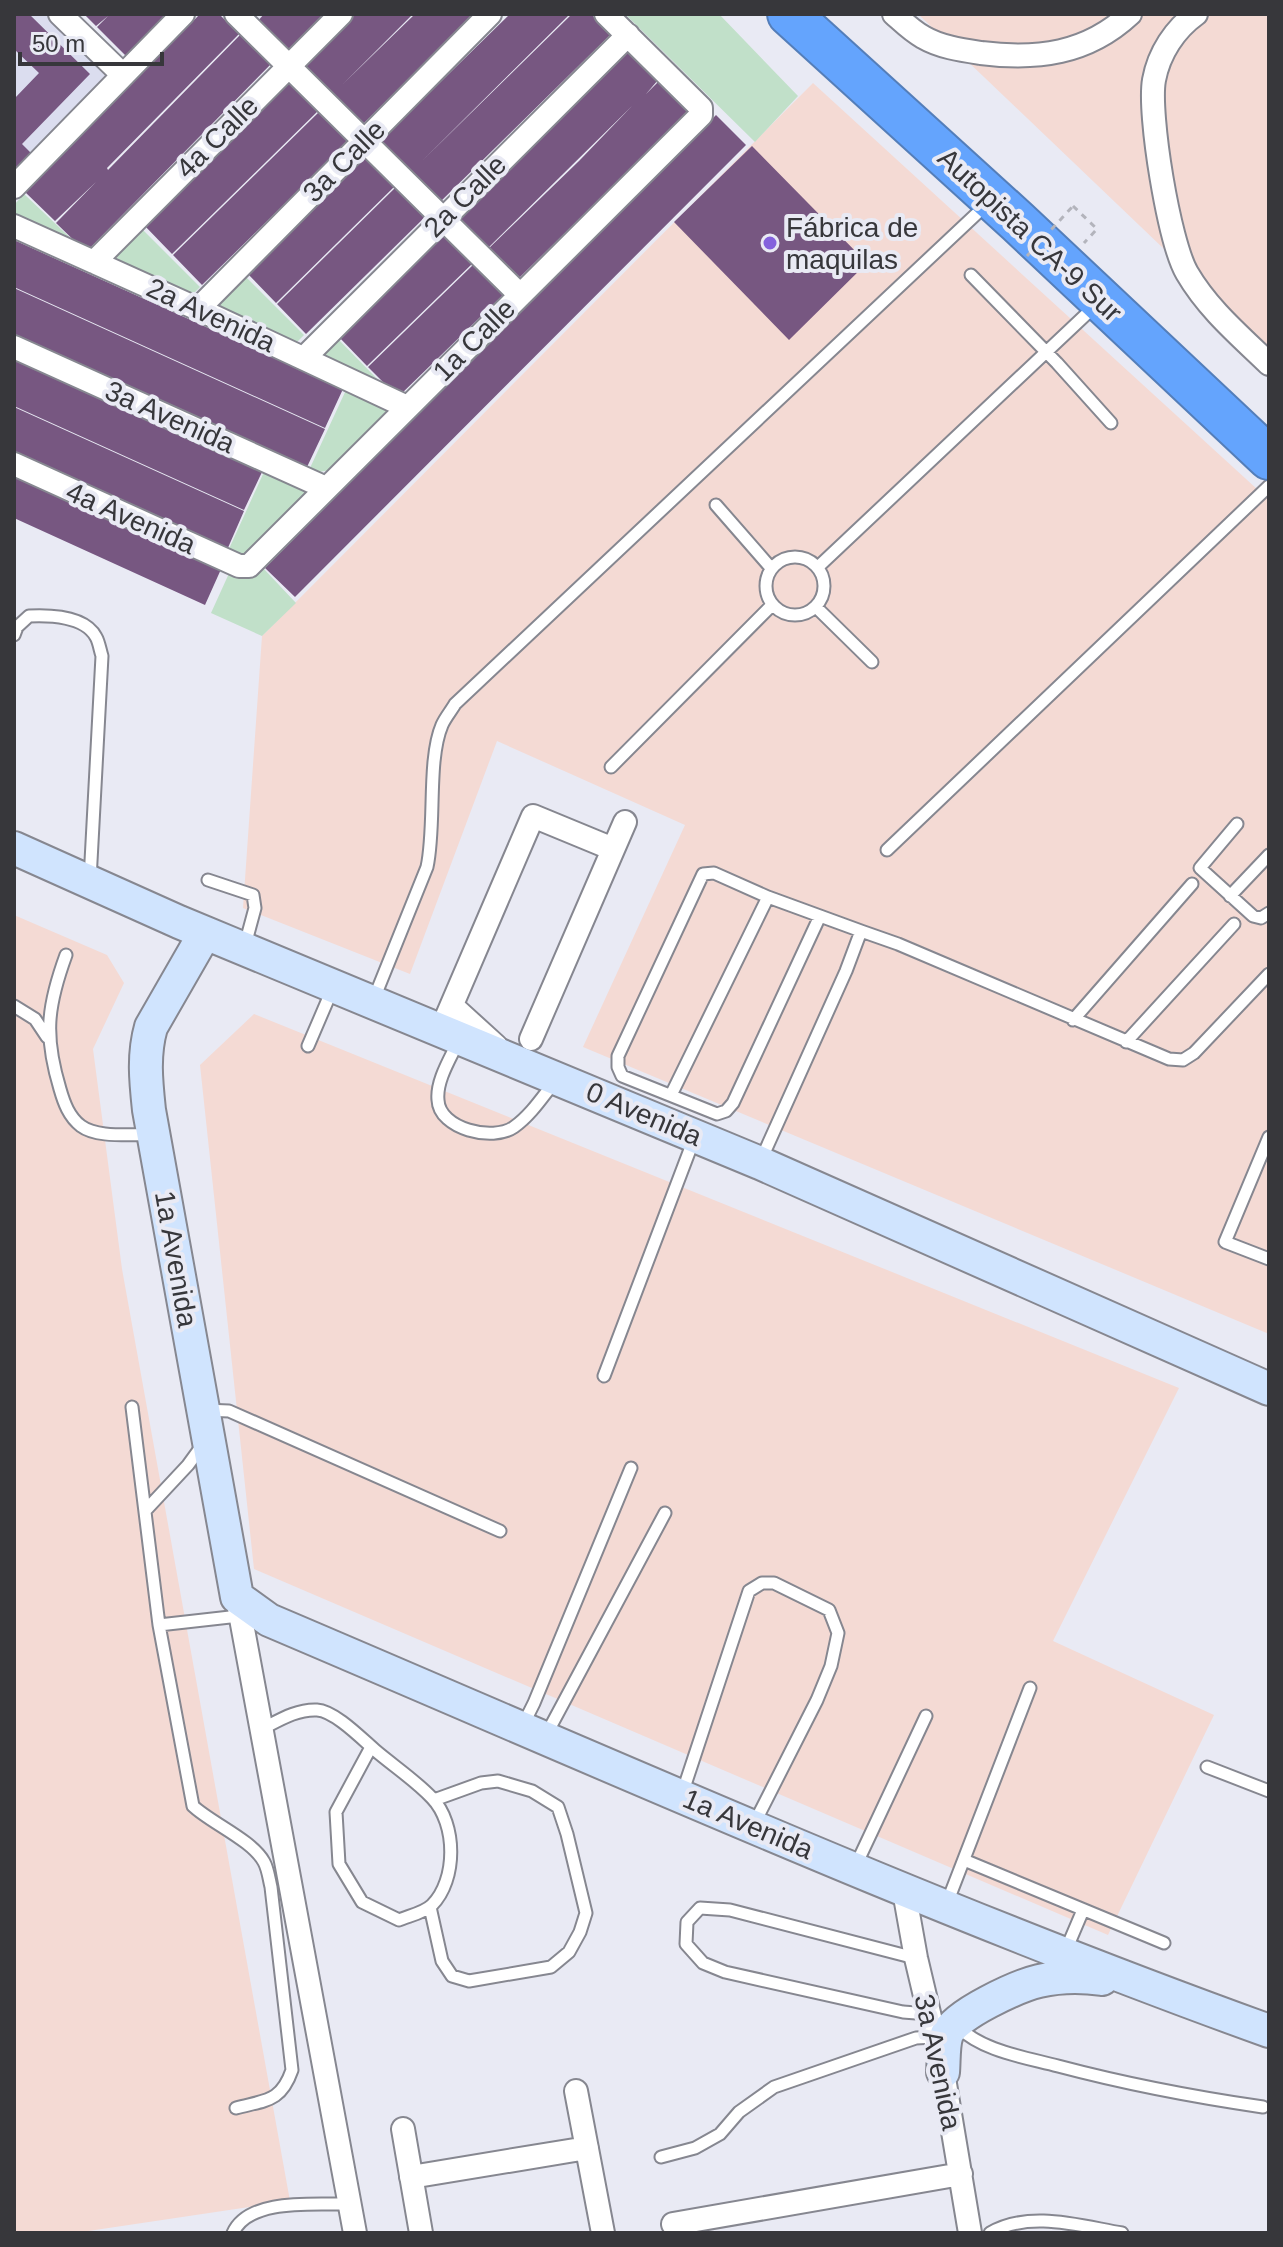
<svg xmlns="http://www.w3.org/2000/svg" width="1283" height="2247" viewBox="0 0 1283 2247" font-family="Helvetica,sans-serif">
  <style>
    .built { fill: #dbddef }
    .industrial { fill: #f4dad4 }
    .green { fill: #c1e0c9 }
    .building { fill: #775781 }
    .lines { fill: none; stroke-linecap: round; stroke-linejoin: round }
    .lane-casing { stroke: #868790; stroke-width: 15 }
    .street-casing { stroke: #868790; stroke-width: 26 }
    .secondary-casing { stroke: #868790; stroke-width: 36 }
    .highway-casing { stroke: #547eb9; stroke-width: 46 }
    .path { stroke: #b3b4bc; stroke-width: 3; stroke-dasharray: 6 6; stroke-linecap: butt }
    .lane { stroke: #fff; stroke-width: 11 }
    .street { stroke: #fff; stroke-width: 22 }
    .secondary { stroke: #d0e4fe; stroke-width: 32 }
    .highway { stroke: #64a4fd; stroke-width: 42 }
    .path-bridge { stroke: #b3b4bc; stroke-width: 3; stroke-dasharray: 6 6; stroke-linecap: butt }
    .poi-dot { fill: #8462dd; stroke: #e9eaf4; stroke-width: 3 }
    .labels { text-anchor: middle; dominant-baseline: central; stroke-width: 8; stroke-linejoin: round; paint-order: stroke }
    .street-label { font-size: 28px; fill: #37373b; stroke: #e9eaf4 }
    .poi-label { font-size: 28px; fill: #37373b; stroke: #e9eaf4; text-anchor: start }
  </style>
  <rect width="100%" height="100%" fill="#e9eaf4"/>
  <path class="built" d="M14 14H52L113 74 14 174Z"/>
  <path class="industrial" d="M918 14H1269V349L1185 269Z
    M813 83 1269 500V1334L583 1047 685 825 497 741 410 974 243 908 262 636Z
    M14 915 107 955 124 983 93 1049 122 1269 290 2201 75 2233H14Z
    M254 1014 1179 1388 1053 1641 1214 1715 1108 1935 254 1569 200 1065Z"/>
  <path class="green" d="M625 14H719L798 96 755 142Z
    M24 194 80 247 14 218V205Z
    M140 227 200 287 191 296 109 259Z
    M245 276 304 335 295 344 218 306Z
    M336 337 388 390 319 356Z
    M346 390 389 409 331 470 319 472 310 468Z
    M264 472 311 492 243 557 228 551Z
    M263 568 296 603 262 636 211 613 231 569 258 571Z"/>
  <path class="building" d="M14 14H29L90 74 22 144 32 154 14 172V99L39 73 14 49Z
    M84 14H168L127 57 97 27 108 16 96 26Z
    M200 14H219L239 34 107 168 108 170 240 35 270 65 86 252 56 223 96 182 55 221 25 192Z
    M264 14H324L286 52 257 22Z
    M353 14H413L343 84 415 14H475L360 127 300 66Z
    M510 14H570L421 162 572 14H591L611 34 437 205 377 144Z
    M629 50 658 80 646 94 659 81 689 111 515 282 485 252 579 161 632 106 485 251 455 221Z
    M290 80 319 110 172 254 143 224Z
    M320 111 349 141 202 285 173 255Z
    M716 115 746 145 295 597 265 568Z
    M752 146 867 263 789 340 674 222Z
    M367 155 396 185 276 303 247 273Z
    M397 186 426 216 306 334 277 304Z
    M445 231 474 262 367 366 338 336Z
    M14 240 343 389 325 428 14 287Z
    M475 263 505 293 398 397 368 367Z
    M14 288 325 429 307 467 14 334Z
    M14 359 262 472 244 510 14 406Z
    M14 407 244 511 227 550 14 453Z
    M14 472 222 567 205 605 14 518Z"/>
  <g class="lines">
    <defs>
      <path id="lane" d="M971 275 1057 363 1111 423
        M716 505 771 568
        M766 586a29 29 0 1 1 58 0a29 29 0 1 1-58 0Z
        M818 567 1095 306
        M816 607 872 662
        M14 635 17 627 29 616C49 615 85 616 96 637 99 642 100 650 102 656L90 880
        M611 767 772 605
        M1237 824 1200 868 1253 916 1261 918 1269 913
        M887 850 1269 486
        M208 880 253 895 255 908 245 945
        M1230 896 1269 855
        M820 916 733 1103 726 1111 717 1114 622 1076 618 1067V1056L703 874 714 873 768 897 861 931
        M66 955C47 1007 44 1036 60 1089 64 1103 69 1117 81 1126 97 1138 130 1134 149 1135
        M373 1001 427 867C436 826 427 760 442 725 445 718 451 711 455 704L987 204
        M14 1006 35 1019 47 1037
        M1073 1020 1192 884
        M458 1042C450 1059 436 1081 438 1100 439 1129 493 1142 514 1127 531 1115 543 1096 556 1080
        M1126 1042 1234 924
        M308 1046 332 990
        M671 1095 768 897
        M1269 1137 1225 1242 1269 1259
        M761 1160 846 971 861 931 898 944 1169 1059 1183 1060 1194 1053 1269 974
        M604 1376 694 1139
        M132 1407 159 1625 239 1616
        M205 1410 229 1411 500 1531
        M145 1511 188 1465 204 1443
        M159 1625 193 1806C211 1823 252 1840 264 1862 268 1869 269 1879 271 1887L292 2070C281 2102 266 2100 236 2108
        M522 1727 534 1703 631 1468
        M260 1730C278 1721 296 1709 317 1710 335 1711 362 1739 376 1751 395 1767 416 1781 432 1798 457 1824 457 1880 432 1905 424 1913 408 1916 399 1920L362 1902 339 1864 336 1812 371 1747
        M545 1737 665 1513
        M1207 1767 1269 1791
        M682 1794 749 1591 762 1583H774L829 1610 838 1633 831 1666 817 1700 753 1826
        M964 1860 1164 1943
        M856 1865 926 1716
        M947 1903 1030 1688
        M430 1907 442 1961 452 1976 469 1981 551 1967 569 1952 580 1932 586 1913 567 1834 558 1807 532 1791 498 1781 481 1783 434 1800
        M1066 1950 1083 1910
        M915 1958 730 1910 700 1908 687 1922 686 1944 703 1963 725 1972 903 2012 929 2014
        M956 2025C981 2051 1024 2057 1058 2066 1126 2084 1194 2097 1263 2107
        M661 2157 695 2148 720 2134 739 2112 774 2087 916 2038 934 2037
        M233 2233C249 2197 317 2205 349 2204
        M990 2233C1029 2210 1080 2226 1122 2233"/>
      <path id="street" d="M60 14 122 74
        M236 14 520 295
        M894 14C903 22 912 31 923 37 940 47 961 50 981 53 1037 60 1087 54 1130 14
        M1196 14C1175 29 1159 53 1154 80 1148 114 1169 242 1187 273 1208 309 1239 335 1269 364
        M14 187 183 14
        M14 226 198 309 407 407
        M94 262 341 14
        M198 309 490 14
        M14 347 326 488
        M304 358 628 35
        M14 464 239 566H249L701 115V108L606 14
        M452 1006 496 1046
        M441 1030 533 816 613 849
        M531 1039 625 822
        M237 1597 355 2233
        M904 1891 916 1958 943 2072 970 2233
        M576 2091 603 2233
        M403 2129 421 2233
        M411 2177 587 2148
        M673 2224 961 2174"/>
      <path id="secondary" d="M14 848 179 922 760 1163 1269 1389
        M205 933 151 1027C143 1055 146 1082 149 1110L237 1597 269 1620C601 1761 930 1909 1269 2031
        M943 2072C944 2061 943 2044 947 2034 956 2014 1018 1986 1039 1981 1061 1976 1081 1976 1102 1979"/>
      <path id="highway" d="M789 14 1018 222 1269 458"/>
    </defs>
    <use href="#lane" class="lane-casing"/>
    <use href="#street" class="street-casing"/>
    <use href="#secondary" class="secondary-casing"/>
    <use href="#highway" class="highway-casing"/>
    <path class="path" d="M1073 206 1097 229 1084 243"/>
    <use href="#lane" class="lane"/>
    <use href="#street" class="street"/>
    <use href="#secondary" class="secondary"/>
    <use href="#highway" class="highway"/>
    <path class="path-bridge" d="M1027 256 1073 206"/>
  </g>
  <circle class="poi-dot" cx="770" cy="243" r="8"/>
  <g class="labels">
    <g class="street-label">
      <text transform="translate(217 137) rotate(-45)">4a Calle</text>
      <text transform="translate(344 161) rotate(-45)">3a Calle</text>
      <text transform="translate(465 196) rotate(-45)">2a Calle</text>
      <text transform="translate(1030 235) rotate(43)">Autopista CA-9 Sur</text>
      <text transform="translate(211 315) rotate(25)">2a Avenida</text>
      <text transform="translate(474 340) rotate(-45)">1a Calle</text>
      <text transform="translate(170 417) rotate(24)">3a Avenida</text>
      <text transform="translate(131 518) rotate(24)">4a Avenida</text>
      <text transform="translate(644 1114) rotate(23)">0 Avenida</text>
      <text transform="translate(176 1259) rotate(80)">1a Avenida</text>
      <text transform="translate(748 1824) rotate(23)">1a Avenida</text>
      <text transform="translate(938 2062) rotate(78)">3a Avenida</text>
    </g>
    <g class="poi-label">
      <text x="786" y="227">Fábrica de<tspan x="786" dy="32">maquilas</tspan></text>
    </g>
  </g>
  <rect width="1283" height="2247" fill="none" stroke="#37373b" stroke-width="32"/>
  <path d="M20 52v12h142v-12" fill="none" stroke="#37373b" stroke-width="4"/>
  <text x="32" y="52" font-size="24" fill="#37373b" stroke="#e9eaf4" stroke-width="6" paint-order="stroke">50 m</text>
</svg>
